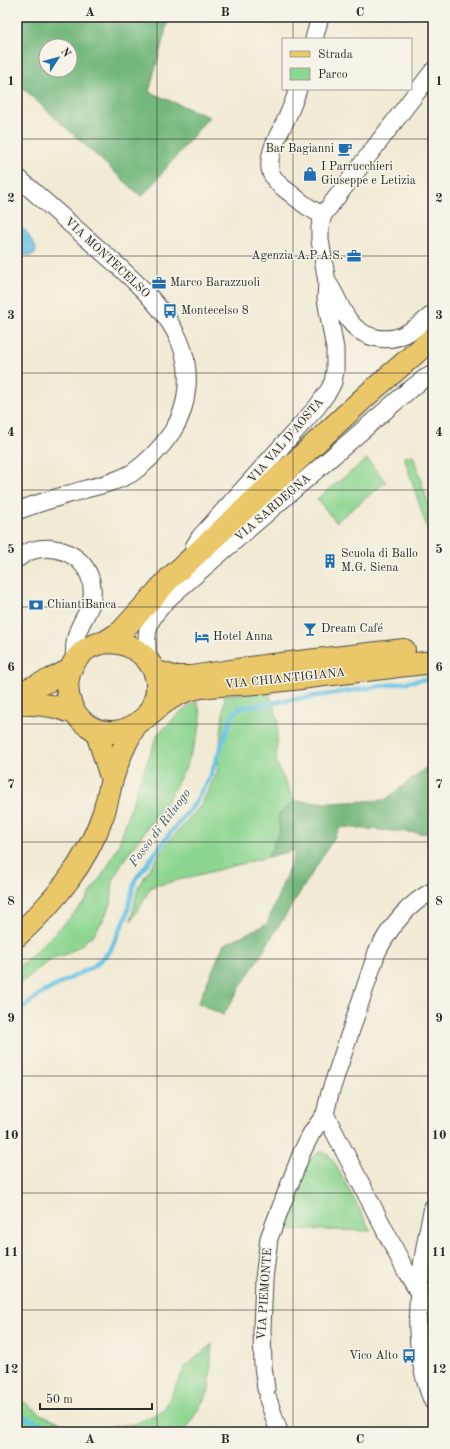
<svg xmlns="http://www.w3.org/2000/svg" width="450" height="1449" viewBox="0 0 450 1449" font-family="'Old Standard TT',serif">
  <style>
    .green { fill: #8dd691; stroke: #5c805e }
    .forest { fill: #72b77b; stroke: #4e7153; fill-rule: evenodd }
    .water { fill: #67c3e5; stroke: #497788 }
    .lines { fill: none; stroke-linecap: round; stroke-linejoin: round }
    .stream { stroke: #67c3e5; stroke-width: 4.5 }
    .street-casing { stroke: #494844; stroke-width: 19 }
    .primary-casing { stroke: #494844; stroke-width: 24 }
    .street { stroke: #fff; stroke-width: 17 }
    .primary { stroke: #eac769; stroke-width: 22 }
    .grid { fill: none; stroke: #2b2b2b; stroke-width: 1; stroke-opacity: 0.55 }
    .labels { text-anchor: middle; dominant-baseline: central; stroke-width: 3; stroke-linejoin: round; paint-order: stroke }
    .poi-label { font-size: 12px; fill: #2b2b2b; stroke: #f7f3e8; text-anchor: start }
    .street-label { font-size: 12px; fill: #2b2b2b; stroke: #f7f3e8 }
    .water-label { font-size: 13px; font-style: italic; fill: #3d5963; stroke: #f7f3e8 }
    .neatline { fill: none; stroke: #2b2b2b; stroke-width: 1.5 }
    .grid-label { font-size: 13px; text-anchor: middle; font-weight: bold; fill: #2b2b2b }
  </style>
  <rect width="100%" height="100%" fill="#f7f3e8"/>
  <filter id="ink" filterUnits="userSpaceOnUse"><feTurbulence type="fractalNoise" baseFrequency=".025" numOctaves="2"/><feDisplacementMap in="SourceGraphic" scale="8" xChannelSelector="R" yChannelSelector="G"/><feConvolveMatrix kernelMatrix="1 2 1 2 8 2 1 2 1" color-interpolation-filters="sRGB"/></filter>
  <filter id="wash" filterUnits="userSpaceOnUse"><feTurbulence type="fractalNoise" baseFrequency=".012" numOctaves="4" result="noise"/><feDisplacementMap in="SourceGraphic" scale="16" xChannelSelector="R" yChannelSelector="G"/><feGaussianBlur stdDeviation="0.9" result="paint"/><feColorMatrix in="noise" values="0 0 0 0 0 0 0 0 0 0 0 0 0 0 0 0 0 1.4 0 .05"/><feComposite in="paint" operator="in"/></filter>
  <g filter="url(#wash)">
    <rect width="100%" height="100%" fill="#f1ead4"/>
    <path class="green" d="M413 455 433 519V533L429 534 404 457Z
      M367 459 386 482 336 522 317 499Z
      M268 690 278 720 276 762 294 801 278 816 280 830 268 857 151 887 131 921 138 887 164 847 201 805 217 772 225 695Z
      M197 701 201 716 199 731 186 767 167 801 121 864 113 881 111 903 103 920 94 934 81 945 67 954 52 958 17 986V969L60 928 85 902 109 864 119 844 139 783 158 734 183 710Z
      M321 1152 328 1154 334 1162 371 1231 282 1229 310 1159 316 1154Z
      M212 1344 209 1391 185 1432H17V1397L42 1415 65 1424 88 1429 135 1424 164 1410 186 1366Z"/>
    <path class="forest" d="M17 17H169L149 92 209 117 142 197 17 83ZM46 46H70V70H46Z
      M433 762V834L341 827 223 1015 198 1003 224 944 267 924 296 850 268 857 280 830 278 816 294 801 330 803 385 800Z"/>
    <path class="water" d="M17 225 25 230 36 247 35 253 29 256 17 251Z"/>
    <g class="lines">
      <path class="stream" d="M17 1014 31 1001 42 993 94 966 110 951 127 915 135 880 168 836 195 803 211 774 232 716 239 708 433 678
        M17 1415 65 1432"/>
    </g>
  </g>
  <g filter="url(#ink)">
    <g class="lines">
      <defs>
        <path id="street" d="M314 39 320 17
          M298 89C295 98 292 107 288 115 281 132 265 154 271 173 275 182 282 187 290 193 301 202 310 210 323 215
          M17 177C42 199 67 221 92 243 122 269 165 305 180 342 192 370 189 407 172 432 161 448 148 462 132 473 118 481 102 485 86 489 63 496 40 502 17 511
          M328 283C336 294 340 308 348 319 361 338 385 344 405 334 416 329 424 321 433 314
          M194 547 200 537 317 407 329 390 333 382 335 371V349L329 316 326 299 327 282 320 240V227L323 215 433 71
          M17 559C44 536 90 552 92 588 94 608 84 614 78 631 74 641 74 651 75 661
          M148 661C144 628 148 619 171 596L408 391 425 378 433 374
          M325 1114 407 1273 419 1293
          M433 1207C419 1270 407 1341 433 1402
          M418 1305 433 1306
          M266 1389 263 1366 262 1329 264 1279 269 1238 302 1152 311 1134 325 1114 330 1093 377 952C390 927 407 904 433 891
          M268 1399 279 1432"/>
        <path id="primary" d="M105 642 121 632 169 579 191 559 366 396 433 338
          M154 671 174 677H191L264 666 404 650
          M17 694 50 680 70 670
          M17 704C38 703 55 705 74 713
          M145 718C150 711 154 705 156 696 166 653 107 623 78 657 54 685 73 733 111 732 135 732 147 714 165 702 173 696 182 692 192 689 216 683 243 685 267 682 323 676 378 668 433 662
          M96 730 112 780
          M17 936C54 902 86 864 103 815 107 803 109 791 112 779 118 760 125 743 135 726"/>
      </defs>
      <use href="#street" class="street-casing"/>
      <use href="#primary" class="primary-casing"/>
      <use href="#street" class="street"/>
      <use href="#primary" class="primary"/>
    </g>
  </g>
  <path class="grid" d="M157 17V1432M293 17V39M293 89V1432M17 139H433M17 256H433M17 373H433M17 490H433M17 607H433M17 724H433M17 842H433M17 959H433M17 1076H433M17 1193H433M17 1310H433"/>
  <defs>
    <symbol id="cafe-bare" viewBox="-9 -9 18 18"><path d="M-5.5-4.5H6V0H3Q3 3.5 0 3.5H-2.5Q-5.5 3.5-5.5 0ZM3-3.2v2h1.7v-2ZM-6 4.5H4V6H-6Z" fill="#1f6fb2" stroke="#f7f3e8" stroke-width="2.5" paint-order="stroke"/></symbol>
    <symbol id="shop-bare" viewBox="-9 -9 18 18"><path d="M-5-2.5h2.3a2.7 3.5 0 0 1 5.4 0H5L5.5 6h-11ZM-1.5-2.5h3a1.5 2.3 0 0 0-3 0Z" fill="#1f6fb2" stroke="#f7f3e8" stroke-width="2.5" paint-order="stroke"/></symbol>
    <symbol id="office-bare" viewBox="-9 -9 18 18"><path d="M-6-3h4V-5.5h4V-3h4V5H-6ZM-1-4.5V-3h2v-1.5ZM-6 0V1H6V0Z" fill="#1f6fb2" stroke="#f7f3e8" stroke-width="2.5" paint-order="stroke"/></symbol>
    <symbol id="bus-bare" viewBox="-9 -9 18 18"><path d="M-5-6H5V4H4V6H2V4H-2V6H-4V4H-5ZM-3.5-4V0h7V-4ZM-3.5 1.2v1.5H-2V1.2ZM2 1.2v1.5H3.5V1.2Z" fill="#1f6fb2" stroke="#f7f3e8" stroke-width="2.5" paint-order="stroke"/></symbol>
    <symbol id="building-bare" viewBox="-9 -9 18 18"><path d="M-4-6H4V6H1V3H-1V6H-4ZM-2.5-4.3h1.7v1.8h-1.7ZM.8-4.3h1.7v1.8H.8ZM-2.5-1h1.7V.8h-1.7ZM.8-1h1.7V.8H.8Z" fill="#1f6fb2" stroke="#f7f3e8" stroke-width="2.5" paint-order="stroke"/></symbol>
    <symbol id="bank-bare" viewBox="-9 -9 18 18"><path d="M-6-4H6V4H-6ZM0-2.3a2.3 2.3 0 1 0 0 4.6a2.3 2.3 0 1 0 0-4.6Z" fill="#1f6fb2" stroke="#f7f3e8" stroke-width="2.5" paint-order="stroke"/></symbol>
    <symbol id="bar-bare" viewBox="-9 -9 18 18"><path d="M-6-5H6L.8 .8V4.5H3.5V6h-7V4.5H-.8V.8Z" fill="#1f6fb2" stroke="#f7f3e8" stroke-width="2.5" paint-order="stroke"/></symbol>
    <symbol id="hotel-bare" viewBox="-9 -9 18 18"><path d="M-6-4.5h1.5V1H6V5H4.5V3h-9V5H-6ZM-4 0a1.8 1.8 0 1 1 3.6 0ZM.5 0V-2.5h3Q6-2.5 6 0Z" fill="#1f6fb2" stroke="#f7f3e8" stroke-width="2.5" paint-order="stroke"/></symbol>
  </defs>
  <g fill-rule="evenodd">
    <use href="#cafe-bare" x="335" y="139" width="20" height="20"/>
    <use href="#shop-bare" x="300" y="164" width="20" height="20"/>
    <use href="#office-bare" x="344" y="246" width="20" height="20"/>
    <use href="#office-bare" x="149" y="273" width="20" height="20"/>
    <use href="#bus-bare" x="160" y="301" width="20" height="20"/>
    <use href="#building-bare" x="320" y="551" width="20" height="20"/>
    <use href="#bank-bare" x="26" y="595" width="20" height="20"/>
    <use href="#bar-bare" x="300" y="619" width="20" height="20"/>
    <use href="#hotel-bare" x="192" y="627" width="20" height="20"/>
    <use href="#bus-bare" x="399" y="1346" width="20" height="20"/>
  </g>
  <g class="labels">
    <g class="poi-label">
      <text x="334" y="149" text-anchor="end">Bar Bagianni</text>
      <text x="321" y="167">I Parrucchieri<tspan x="321" dy="14">Giuseppe e Letizia</tspan></text>
      <text x="343" y="256" text-anchor="end">Agenzia A.P.A.S.</text>
      <text x="170" y="283">Marco Barazzuoli</text>
      <text x="181" y="311">Montecelso 8</text>
      <text x="341" y="554">Scuola di Ballo<tspan x="341" dy="14">M.G. Siena</tspan></text>
      <text x="47" y="605">ChiantiBanca</text>
      <text x="321" y="629">Dream Café</text>
      <text x="213" y="637">Hotel Anna</text>
      <text x="398" y="1356" text-anchor="end">Vico Alto</text>
    </g>
    <g class="street-label">
      <text transform="translate(107 258) rotate(43)">VIA MONTECELSO</text>
      <text transform="translate(286 441) rotate(-49)">VIA VAL D'AOSTA</text>
      <text transform="translate(273 508) rotate(-41)">VIA SARDEGNA</text>
      <text transform="translate(285 679) rotate(-6)">VIA CHIANTIGIANA</text>
      <text transform="translate(265 1294) rotate(-86)">VIA PIEMONTE</text>
    </g>
    <g class="water-label">
      <text transform="translate(160 828) rotate(-53)">Fosso di Riluogo</text>
    </g>
  </g>
  <rect width="450" height="1449" fill="none" stroke="#f7f3e8" stroke-width="44"/>
  <rect x="282" y="38" width="130" height="52" fill="#f7f3e8" stroke="#a5a39c"/>
  <rect x="290" y="51" width="20" height="6" fill="#eac769" stroke="#a5a39c"/>
  <text x="318" y="58" font-size="12" fill="#2b2b2b">Strada</text>
  <rect x="290" y="68" width="20" height="12" fill="#8dd691" stroke="#a5a39c"/>
  <text x="318" y="78" font-size="12" fill="#2b2b2b">Parco</text>
  <g transform="translate(58 58) rotate(54)"><circle r="19" fill="#f7f3e8" stroke="#a5a39c"/>
  <path d="M0-3L7 15L0 10L-7 15Z" fill="#1f6fb2"/>
  <text y="-6" font-size="11" font-weight="bold" text-anchor="middle" fill="#2b2b2b">N</text>
  </g>
  <path d="M40 1403v6h112v-6" fill="none" stroke="#2b2b2b" stroke-width="2"/>
  <text x="46" y="1403" font-size="12" fill="#2b2b2b" stroke="#f7f3e8" stroke-width="3" paint-order="stroke">50 m</text>
  <rect x="22" y="22" width="406" height="1405" class="neatline"/>
  <g class="grid-label">
    <text x="90" y="16">A</text>
    <text x="225" y="16">B</text>
    <text x="360" y="16">C</text>
    <text x="11" y="85">1</text>
    <text x="439" y="85">1</text>
    <text x="11" y="202">2</text>
    <text x="439" y="202">2</text>
    <text x="11" y="319">3</text>
    <text x="439" y="319">3</text>
    <text x="11" y="436">4</text>
    <text x="439" y="436">4</text>
    <text x="11" y="553">5</text>
    <text x="439" y="553">5</text>
    <text x="11" y="671">6</text>
    <text x="439" y="671">6</text>
    <text x="11" y="788">7</text>
    <text x="439" y="788">7</text>
    <text x="11" y="905">8</text>
    <text x="439" y="905">8</text>
    <text x="11" y="1022">9</text>
    <text x="439" y="1022">9</text>
    <text x="11" y="1139">10</text>
    <text x="439" y="1139">10</text>
    <text x="11" y="1256">11</text>
    <text x="439" y="1256">11</text>
    <text x="11" y="1373">12</text>
    <text x="439" y="1373">12</text>
    <text x="90" y="1443">A</text>
    <text x="225" y="1443">B</text>
    <text x="360" y="1443">C</text>
  </g>
</svg>
